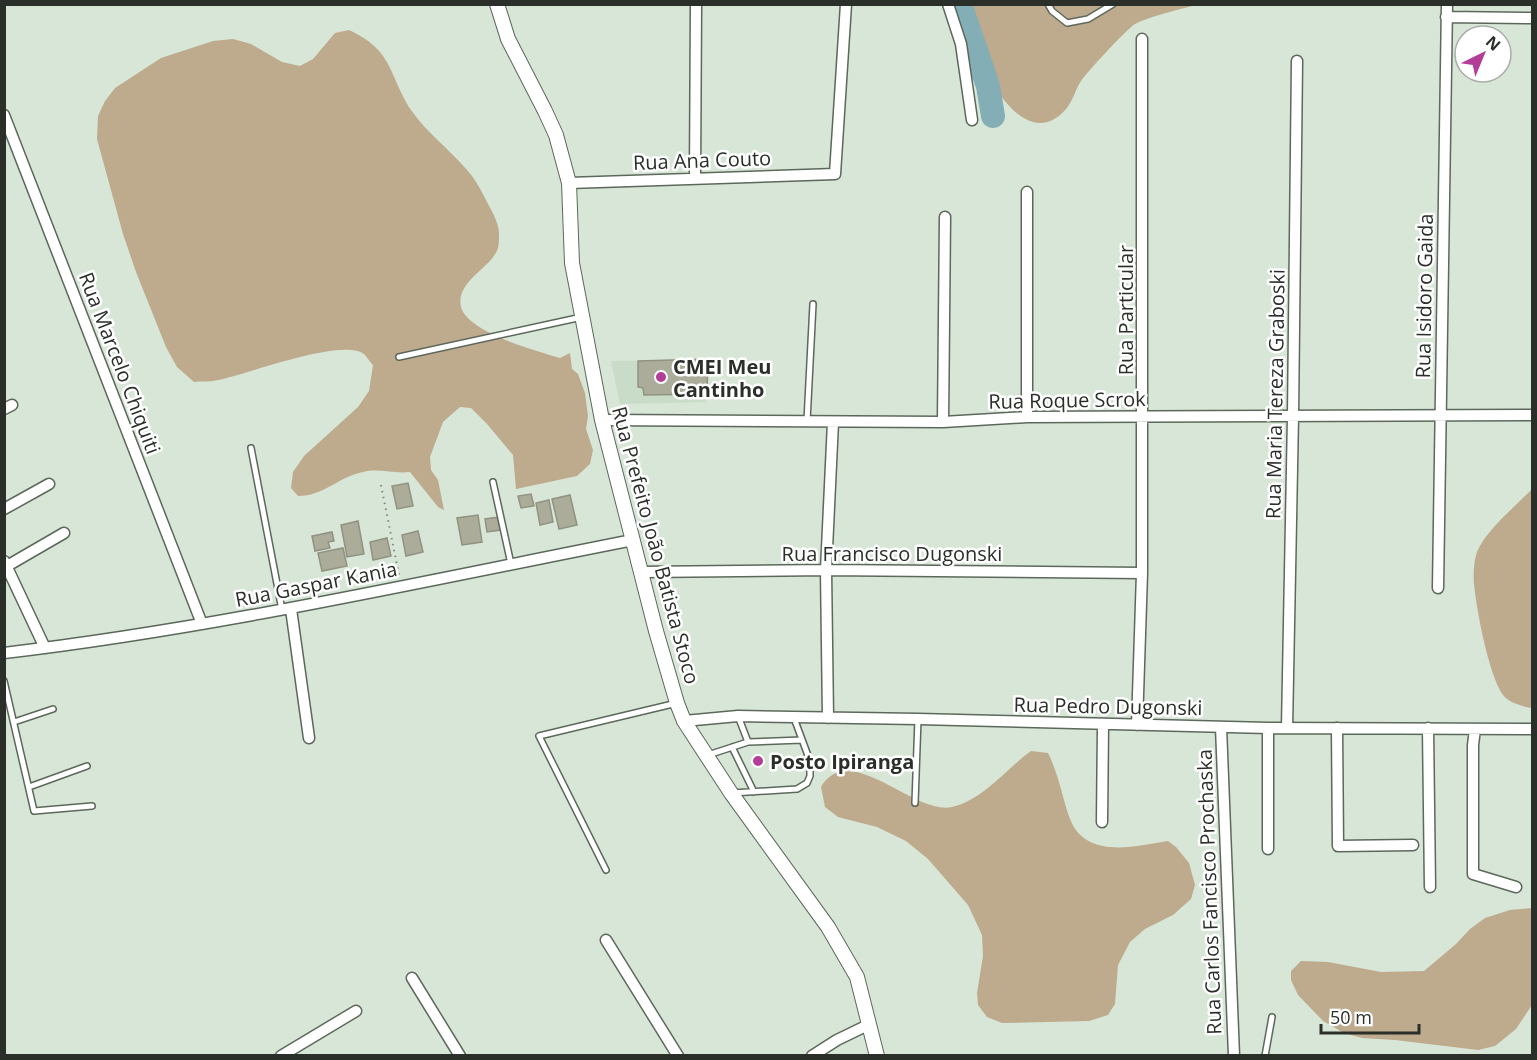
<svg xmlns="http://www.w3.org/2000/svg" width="1537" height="1060" viewBox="0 0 1537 1060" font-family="'Open Sans',sans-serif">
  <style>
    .built { fill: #c9dcc8 }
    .forest { fill: #beaa8c }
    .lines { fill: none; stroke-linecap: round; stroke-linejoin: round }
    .river { stroke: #83aeb6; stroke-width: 24 }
    .building { fill: #abac9a; stroke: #919281; stroke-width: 1.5 }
    .service-casing { stroke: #5c685b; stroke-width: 8 }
    .minor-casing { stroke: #5c685b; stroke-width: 13 }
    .secondary-casing { stroke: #5c685b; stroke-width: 16 }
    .path { stroke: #808a80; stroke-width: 2; stroke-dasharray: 1.5 4.5; stroke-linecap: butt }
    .service { stroke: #fff; stroke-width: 5 }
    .minor { stroke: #fff; stroke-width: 10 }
    .secondary { stroke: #fff; stroke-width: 14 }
    .poi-dot { fill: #b23e97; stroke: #fff; stroke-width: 2 }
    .labels { text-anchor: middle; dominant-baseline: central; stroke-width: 5; stroke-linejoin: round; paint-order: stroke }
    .street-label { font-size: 20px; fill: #2a2f2a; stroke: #fff }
    .poi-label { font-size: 20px; font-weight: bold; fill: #2a2f2a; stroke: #fff; text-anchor: start }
  </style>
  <rect width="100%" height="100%" fill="#d8e6d7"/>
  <path class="built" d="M708 359 706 402 620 404 611 361Z"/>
  <path class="forest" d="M963 5H1196C1180 9 1148 17 1135 24 1127 29 1087 72 1081 81 1075 90 1073 101 1066 109 1040 139 1013 115 997 90Z
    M349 30C394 51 388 74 411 110 427 133 449 149 467 170 476 180 482 192 488 204 493 213 499 224 499 234 499 238 499 244 498 248 492 268 455 281 461 307 468 333 538 351 560 358L570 353 572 369 578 374 585 393 588 416 586 429 593 450 590 464 577 476 516 489 513 455 487 424 471 408 460 407 443 422 430 457 431 470 438 480 444 510 438 507 410 472C394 474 379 468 363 472 340 476 324 496 298 496L291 488 293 472 304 456 358 407 369 391 373 365C370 362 367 357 364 354 340 337 242 377 213 381 207 382 200 381 194 382L177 367 166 347 136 272 123 234 97 139 98 116 105 101 115 88 161 58 213 41 233 39 251 44 282 62 300 66 313 59 335 33Z
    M1532 489V708C1524 707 1514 704 1507 699 1490 686 1476 606 1474 584 1473 575 1474 560 1477 552 1486 530 1516 506 1532 489Z
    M1031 751 1048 753C1059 775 1062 797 1070 819 1086 860 1135 846 1168 841L1176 847 1189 863 1195 885 1191 899 1173 915 1145 929 1130 942 1118 965 1115 1004 1108 1015 1089 1021 1002 1023 987 1017 978 1005 977 993 983 956 982 935 968 905 928 859 906 841 877 827 838 817 825 807 821 787C850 739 914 816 952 807 983 800 1006 769 1031 751Z
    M1532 908V1005L1516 1029 1495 1046 1478 1050 1395 1040 1362 1038 1344 1033 1323 1021 1298 995 1291 980V971L1301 961 1328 962 1381 972 1424 971 1456 944 1470 929 1485 918 1510 910Z"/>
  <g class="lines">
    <path class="river" d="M960 4 988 86 993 116"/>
  </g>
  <path class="building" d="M708 359 707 394 644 395 643 388 638 387V361Z
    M408 483 413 506 397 509 392 486Z
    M531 494 534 506 521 508 518 496Z
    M570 495 577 525 559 529 552 499Z
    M549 500 553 522 540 525 536 503Z
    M478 515 482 542 462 545 457 518Z
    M499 517 501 530 487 532 485 519Z
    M358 521 364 554 347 557 341 525Z
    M418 531 423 552 406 556 402 535Z
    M332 532 334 541 328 542 330 548 315 551 312 536Z
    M387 538 391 556 373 560 370 542Z
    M343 548 347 566 322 571 318 553Z"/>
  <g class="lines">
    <defs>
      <path id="service" d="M1048 4 1052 11 1067 23 1088 19 1113 4
        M399 357 582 317
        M807 421 813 304
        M251 448 282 610
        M493 482 511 564
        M4 681 34 811 92 806
        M738 716 748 742
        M14 722 53 709
        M732 747 754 792
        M708 755 748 742 802 740
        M29 787 87 766
        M732 793 797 789 807 783 810 776V761L794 718
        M915 803 918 719
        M606 870 539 736 677 703
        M1265 1056 1272 1017"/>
      <path id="minor" d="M948 4 961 44 972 120
        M1446 17 1532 18
        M4 115 202 624
        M695 178 696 4
        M569 183 835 174 846 4
        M1027 192V417
        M4 409 12 405
        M602 420 943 422 1027 417 1532 415
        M943 422 945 217
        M4 509 49 484
        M4 561 45 648
        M7 566 64 533
        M642 572 826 570 1142 573
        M1438 588 1447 4
        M291 609 309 738
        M4 653C216 628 424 581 633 540
        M828 718 826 570 833 422
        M684 721 738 716 918 719 1268 728 1532 729
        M1137 725 1142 573V39
        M1221 727 1234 1056
        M1268 728V849
        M1287 728 1293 416 1297 61
        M1337 728 1338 846 1413 845
        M1428 728 1430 887
        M1475 729 1473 745V874L1516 887
        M1102 822 1103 725
        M606 940 678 1056
        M412 978 460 1056
        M281 1056 356 1011
        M812 1056 837 1040 870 1024"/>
      <path id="secondary" d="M497 4 508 39 545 111 556 135 569 183 572 263 602 420 656 631 677 703 684 721 731 793 828 927 857 977 877 1056"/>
    </defs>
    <use href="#service" class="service-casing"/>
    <use href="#minor" class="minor-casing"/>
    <use href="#secondary" class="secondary-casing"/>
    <path class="path" d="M381 485 399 575"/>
    <use href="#service" class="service"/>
    <use href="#minor" class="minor"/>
    <use href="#secondary" class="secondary"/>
  </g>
  <g class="poi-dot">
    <circle cx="661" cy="377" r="6"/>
    <circle cx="758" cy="761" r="6"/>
  </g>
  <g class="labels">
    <g class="street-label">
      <text transform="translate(702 160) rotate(-2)">Rua Ana Couto</text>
      <text transform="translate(1424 296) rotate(-89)">Rua Isidoro Gaida</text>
      <text transform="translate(1125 310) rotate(-90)">Rua Particular</text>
      <text transform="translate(120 363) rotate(69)">Rua Marcelo Chiquiti</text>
      <text transform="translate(1275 394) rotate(-89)">Rua Maria Tereza Graboski</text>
      <text transform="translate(1067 400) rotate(-1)">Rua Roque Scrok</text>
      <text transform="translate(656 545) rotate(75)">Rua Prefeito João Batista Stoco</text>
      <text x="892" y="553">Rua Francisco Dugonski</text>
      <text transform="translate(316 584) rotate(-11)">Rua Gaspar Kania</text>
      <text transform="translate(1108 706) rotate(1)">Rua Pedro Dugonski</text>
      <text transform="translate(1209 892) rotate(-92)">Rua Carlos Fancisco Prochaska</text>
    </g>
    <g class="poi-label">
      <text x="673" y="366">CMEI Meu<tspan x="673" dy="23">Cantinho</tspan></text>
      <text x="770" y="761">Posto Ipiranga</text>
    </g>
  </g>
  <rect width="1537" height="1060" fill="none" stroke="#2a2f2a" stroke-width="12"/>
  <g transform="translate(1483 54) rotate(43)"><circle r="28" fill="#ffffff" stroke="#aaacaa" stroke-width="1.5"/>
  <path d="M0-4.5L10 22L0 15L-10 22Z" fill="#b23e97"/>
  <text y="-9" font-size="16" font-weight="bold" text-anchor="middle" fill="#2a2f2a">N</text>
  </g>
  <path d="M1321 1024v9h98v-9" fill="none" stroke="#2a2f2a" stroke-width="3"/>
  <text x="1330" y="1024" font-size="18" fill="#2a2f2a" stroke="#ffffff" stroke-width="4.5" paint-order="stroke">50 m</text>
</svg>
